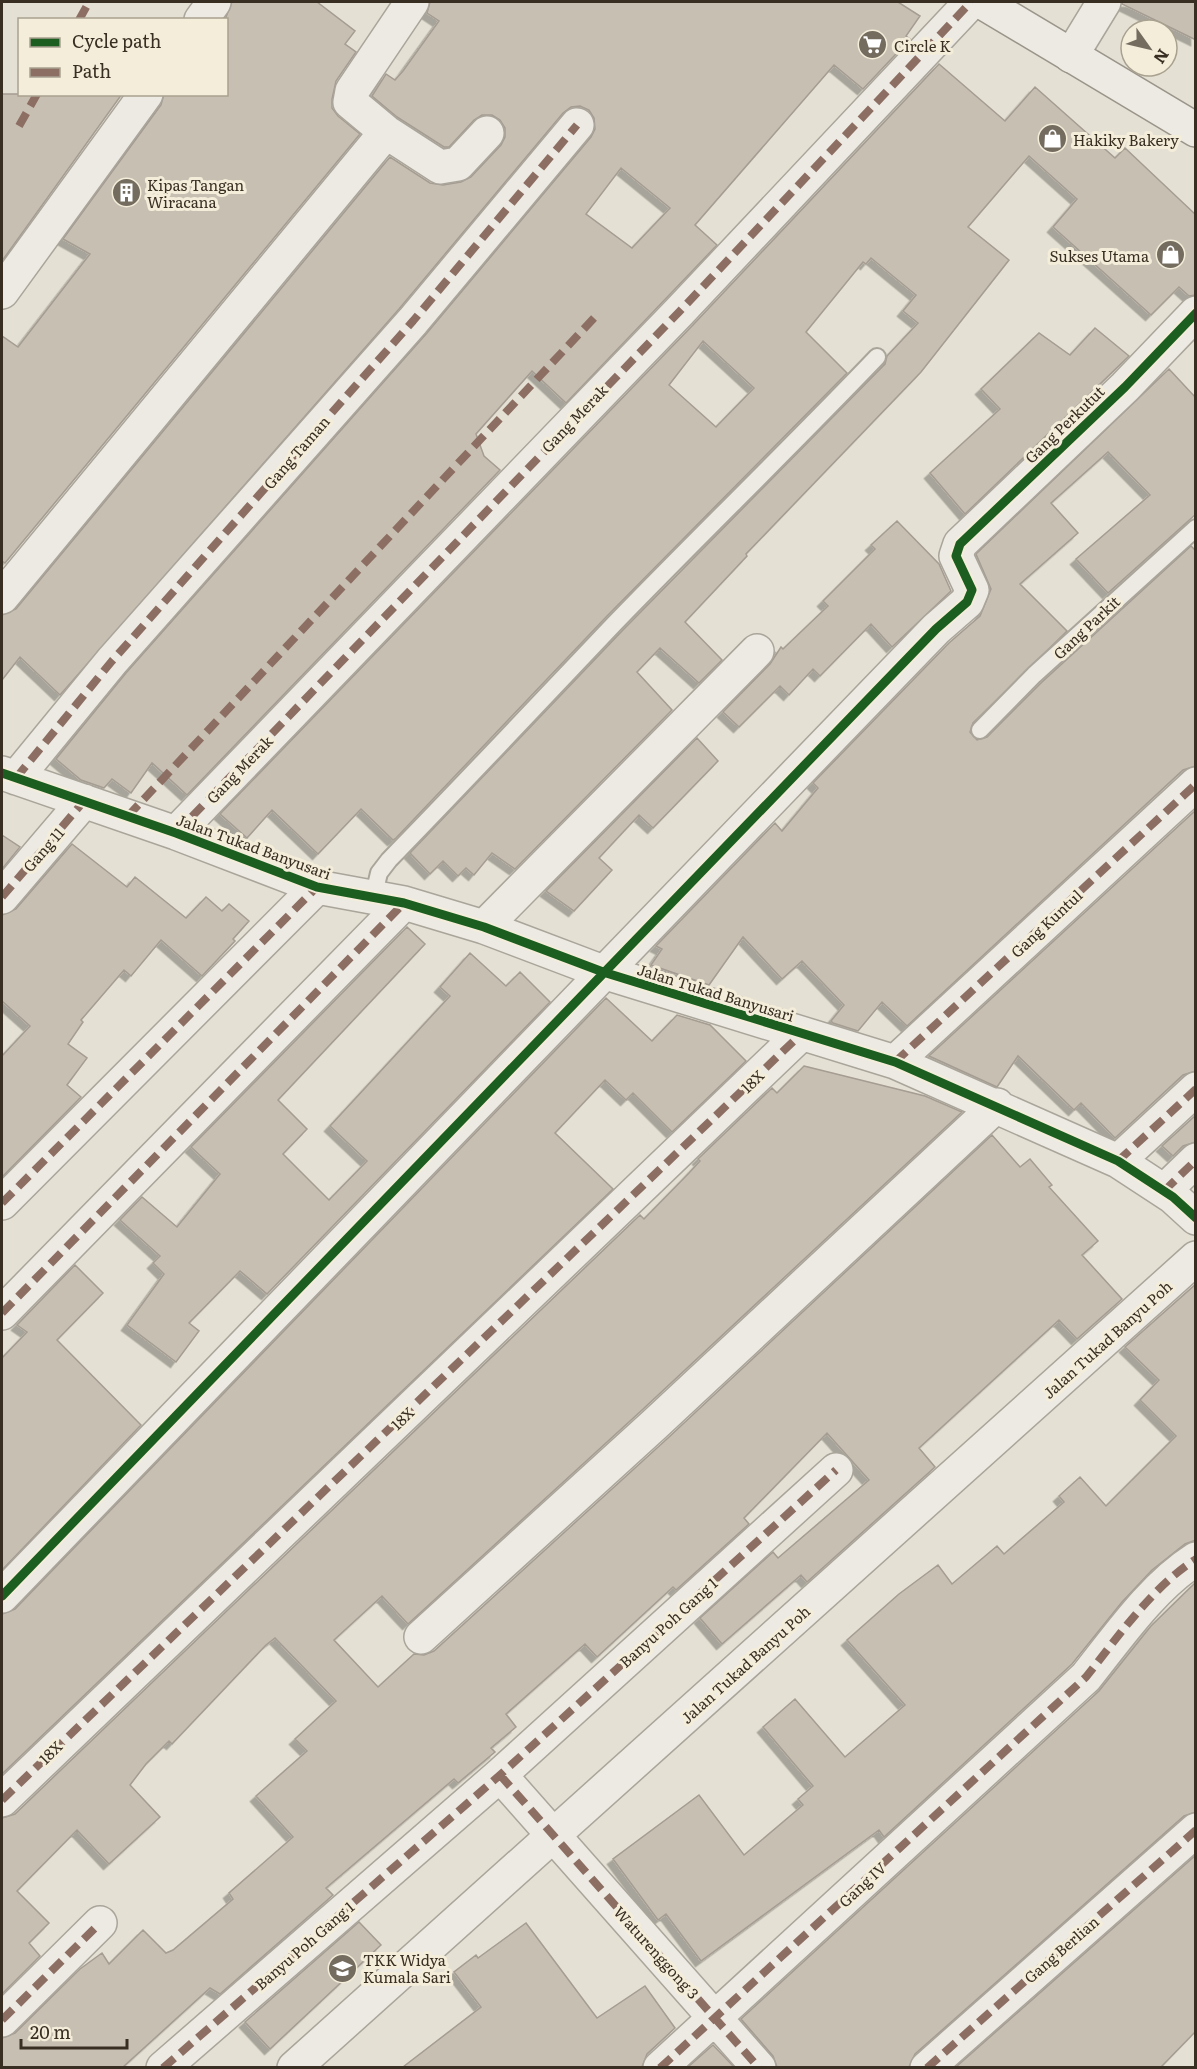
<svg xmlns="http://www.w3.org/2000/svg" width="1197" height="2069" viewBox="0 0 1197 2069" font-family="Literata,serif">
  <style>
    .building { fill: #c8bfb3; stroke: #a59c92; stroke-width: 1.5; fill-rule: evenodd; filter: url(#shadow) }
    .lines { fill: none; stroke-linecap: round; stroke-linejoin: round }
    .lane-casing { stroke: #aaa59b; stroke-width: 20 }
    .street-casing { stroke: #aaa59b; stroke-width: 36 }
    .secondary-casing { stroke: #9a948a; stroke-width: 36 }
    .lane { stroke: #edeae3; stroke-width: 16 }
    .street { stroke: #edeae3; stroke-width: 33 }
    .secondary { stroke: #edeae3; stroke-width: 33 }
    .quiet { stroke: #8d6e63; stroke-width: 8; stroke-dasharray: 15 8; stroke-linecap: butt }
    .cycleway-casing { stroke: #f4edda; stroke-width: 13 }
    .cycleway { stroke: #1b5e20; stroke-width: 9 }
    .labels { text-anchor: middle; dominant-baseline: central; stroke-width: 6; stroke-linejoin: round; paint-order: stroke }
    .poi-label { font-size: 15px; fill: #392e22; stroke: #f4edda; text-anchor: start }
    .street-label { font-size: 15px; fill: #392e22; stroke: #f4edda }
  </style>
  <defs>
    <filter id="shadow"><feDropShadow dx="-5.5" dy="5.5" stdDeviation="0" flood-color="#0004"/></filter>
  </defs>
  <rect width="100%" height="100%" fill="#e4e0d3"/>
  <path class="building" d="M232 2H317L355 31 345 44 356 52 336 81 332 99V108L338 116 360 134 5 563 2 561V336L18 347 90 254 63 239 161 105 164 94H226V17Z
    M430 2H898L920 16 906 36 910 39 863 89 834 65 695 225 717 245 566 403 532 371 476 434 484 456 500 470 187 795 152 763 131 793 112 779 104 788 81 780 56 759 126 673 427 333 591 137 595 129 594 118 589 110 580 106 571 107 563 113 399 309 60 695 20 657 2 680V615L16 609 390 157 430 183 443 185 461 182 471 177 501 145 505 137V128L500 120 492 115H482L474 120 449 147H444L397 117 372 96 386 74 395 80 403 71 439 21 427 13ZM621 168 670 208 632 248 586 214Z
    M1123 2H1196V40L1122 4Z
    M939 64 1005 121 1035 87 1115 158 1125 148 1196 215V295L1189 296 1179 287 1151 315 1053 227 1077 199 1029 156 968 227 1009 260 921 372 746 554 747 556 685 622 722 660 699 683 660 648 637 672 672 710 515 869 492 853 474 875 466 868 458 876 443 861 430 874 410 853 623 630 885 364 887 356 918 323 903 311 916 295 871 258 866 264 863 262 806 332 847 373 607 616 396 838 393 840 361 809 318 854 272 810 247 838 220 814 693 325ZM703 341 754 388 716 427 669 385Z
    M2 94H122L2 261Z
    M1095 328 1129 356 965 514 930 473 1000 409 981 389 1039 333 1070 355Z
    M1169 369 1196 398V514L1108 593 1076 559 1150 495 1108 452 1051 503 1078 533 1020 584 1067 631 973 723 970 732 977 740 987 737 1041 683 1191 546 1196 551V766L1183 770 907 1026 882 1002 858 1031 833 1023 831 1021 844 1005 802 961 782 979 743 937 709 985 651 965 662 949 656 946 775 823 782 831 818 788 813 783 949 643 980 616 991 589 976 554Z
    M897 521 939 564 951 591 892 647 871 624 820 676 813 669 789 695 780 686 739 727 723 712 770 664 781 647 783 649 828 606 823 601 875 549 871 545Z
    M697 738 718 761 653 828 639 815 599 858 612 870 574 911 546 891Z
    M1196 810V1071L1183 1075 1115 1138 1081 1103 1074 1110 1018 1056 997 1087 929 1056Z
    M2 835 20 847 2 869Z
    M72 844 127 887 135 877 186 918 206 897 222 911 229 904 249 921 233 939 235 941 202 976 161 940 131 976 124 970 81 1020 83 1022 68 1044 87 1058 67 1085 81 1097 2 1177V1056L30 1026 2 1001V915L16 909Z
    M407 927 425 944 278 1100 307 1129 283 1154 329 1200 367 1161 330 1126 450 996 440 987 470 953 506 986 520 972 550 1002 267 1294 240 1271 189 1323 199 1331 176 1362 127 1325 164 1274 153 1263 160 1256 120 1220 142 1197 177 1227 220 1174 191 1147Z
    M606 998 652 1041 677 1015 710 1025 746 1061 672 1132 633 1093 626 1100 605 1080 555 1133 613 1189 2 1774V1614L15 1609Z
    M804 1066 925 1096 962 1112 642 1410 408 1624 382 1596 334 1640 378 1687 414 1654 424 1655 434 1651 668 1438 992 1135 1020 1167 1030 1159 1052 1185 1049 1187 1098 1241 1082 1255 1122 1299 1077 1339 1059 1320 919 1448 935 1467 807 1582 801 1575 722 1644 700 1618 773 1552 778 1558 869 1480 827 1433 744 1518 749 1524 676 1590 673 1587 597 1657 585 1644 506 1714 516 1727 491 1748 495 1752 458 1783 454 1779 326 1888 333 1895 220 1994 210 1988 123 2067H2V2038L15 2033 80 1969 102 1953 109 1964 143 1930 166 1953 173 1950 233 1899 229 1893 293 1837 256 1796 307 1751 295 1739 336 1701 275 1638 266 1645 172 1744 169 1741 146 1764 130 1785 160 1817 109 1864 77 1830 17 1891 49 1923 29 1943 40 1956 2 1994V1818L15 1814 640 1215 644 1219 689 1173 700 1161 698 1159 772 1088 777 1093Z
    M1196 1115V1142L1183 1146 1173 1156 1162 1146Z
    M75 1265 103 1293 57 1340 141 1425 2 1570V1358L27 1332 17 1325Z
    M1196 1284V1540L1185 1544 1152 1570 1122 1602 1072 1664 884 1837 879 1830 701 1961 666 1914 658 1920 613 1859 699 1795 744 1855 803 1805 798 1799 813 1786 763 1727 795 1699 845 1757 905 1705 847 1640 899 1594 938 1565 952 1584 997 1546 1004 1554 1064 1502 1059 1496 1080 1477 1106 1506 1176 1436 1140 1400 1159 1380 1125 1347Z
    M1196 1582V1812L1184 1816 915 2054 909 2067H777L773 2056 741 2019 1099 1691 1151 1626Z
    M1196 1855V2031L1161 2067H956Z
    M359 1922 381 1945 270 2049 245 2022Z
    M526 1923 597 2018 645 1986 675 2028 647 2054 642 2067H403L481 2007 454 1972 476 1955 478 1958Z
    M713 2045 734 2067H688Z"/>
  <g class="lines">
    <defs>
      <path id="lane" d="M980 730 1034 675 1196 528
        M373 898 379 873 389 860C465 782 540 702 615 623 701 534 791 447 877 357"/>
      <path id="street" d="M412 2 352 91 350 102 386 132 440 167 458 164 487 133
        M201 20 214 2
        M1071 56 1104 2
        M2 292 146 94
        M2 597 386 132
        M2 773 176 833 317 887 404 903 484 927 603 972 895 1062 1118 1161 1173 1197 1196 1218
        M16 778 112 661 413 321 577 125
        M176 833 679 312 971 2
        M2 897 84 801
        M484 927 757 651
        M895 1062 1196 784
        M1118 1161 1196 1089
        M1164 1191 1196 1160
        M2 1203 317 887
        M2 1313 404 903
        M2 1596 936 629 967 602 972 590 956 556 960 544 1125 387 1196 313
        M421 1637 655 1424 997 1105
        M500 1775 759 2068
        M2 1800 801 1034
        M2 2020 100 1923
        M163 2068 500 1775 836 1470
        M294 2068 1196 1258
        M660 2068 1086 1677C1118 1637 1152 1587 1196 1559
        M927 2068 1196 1830"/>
      <path id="secondary" d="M982 2 1196 130"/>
    </defs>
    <use href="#lane" class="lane-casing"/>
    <use href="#street" class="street-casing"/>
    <use href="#secondary" class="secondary-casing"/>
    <use href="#lane" class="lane"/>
    <use href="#street" class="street"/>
    <use href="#secondary" class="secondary"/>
    <path class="quiet" d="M79 20 89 2
      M19 126 37 94
      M16 778 112 661 413 321 577 125
      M128 816 595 317
      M176 833 679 312 971 2
      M2 897 84 801
      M895 1062 1196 784
      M1118 1161 1196 1089
      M1164 1191 1196 1160
      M2 1203 317 887
      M2 1313 404 903
      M500 1775 759 2068
      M2 1800 801 1034
      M2 2020 100 1923
      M163 2068 500 1775 836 1470
      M660 2068 1086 1677C1118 1637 1152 1587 1196 1559
      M927 2068 1196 1830"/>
    <defs>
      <path id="cycleway" d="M2 773 176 833 317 887 404 903 484 927 603 972 895 1062 1118 1161 1173 1197 1196 1218
        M2 1596 936 629 967 602 972 590 956 556 960 544 1125 387 1196 313"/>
    </defs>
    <use href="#cycleway" class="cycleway-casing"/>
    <use href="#cycleway" class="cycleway"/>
  </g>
  <defs>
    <symbol id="supermarket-disc" viewBox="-11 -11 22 22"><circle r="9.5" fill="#756c60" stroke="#f4edda"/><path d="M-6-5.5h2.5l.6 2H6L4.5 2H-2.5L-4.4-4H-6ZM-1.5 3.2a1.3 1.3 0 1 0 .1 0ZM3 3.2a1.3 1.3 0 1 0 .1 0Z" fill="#fff"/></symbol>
    <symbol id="shop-disc" viewBox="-11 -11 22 22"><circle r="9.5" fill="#756c60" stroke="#f4edda"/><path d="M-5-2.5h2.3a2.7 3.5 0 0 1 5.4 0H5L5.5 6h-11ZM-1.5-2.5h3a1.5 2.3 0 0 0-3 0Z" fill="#fff"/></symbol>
    <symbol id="building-disc" viewBox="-11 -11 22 22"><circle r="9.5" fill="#756c60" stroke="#f4edda"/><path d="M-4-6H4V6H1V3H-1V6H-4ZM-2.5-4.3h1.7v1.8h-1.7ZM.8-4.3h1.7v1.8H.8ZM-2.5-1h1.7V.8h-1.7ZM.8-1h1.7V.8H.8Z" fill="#fff"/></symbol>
    <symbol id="school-disc" viewBox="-11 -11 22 22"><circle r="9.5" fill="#756c60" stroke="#f4edda"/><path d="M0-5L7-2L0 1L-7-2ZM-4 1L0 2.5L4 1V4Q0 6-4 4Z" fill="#fff"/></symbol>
  </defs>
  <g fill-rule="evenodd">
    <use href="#supermarket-disc" x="856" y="28" width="33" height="33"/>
    <use href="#shop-disc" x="1036" y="122" width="33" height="33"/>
    <use href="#building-disc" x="110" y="176" width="33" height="33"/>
    <use href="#shop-disc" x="1154" y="238" width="33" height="33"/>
    <use href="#school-disc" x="326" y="1952" width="33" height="33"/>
  </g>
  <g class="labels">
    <g class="poi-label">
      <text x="894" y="45">Circle K</text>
      <text x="1073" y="139">Hakiky Bakery</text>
      <text x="147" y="184">Kipas Tangan<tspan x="147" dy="17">Wiracana</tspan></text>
      <text x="1149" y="255" text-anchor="end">Sukses Utama</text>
      <text x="363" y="1959">TKK Widya<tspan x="363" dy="17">Kumala Sari</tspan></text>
    </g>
    <g class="street-label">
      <text transform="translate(574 418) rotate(-46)">Gang Merak</text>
      <text transform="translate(1064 424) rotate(-44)">Gang Perkutut</text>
      <text transform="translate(296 452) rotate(-49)">Gang Taman</text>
      <text transform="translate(1086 627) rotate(-43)">Gang Parkit</text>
      <text transform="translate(239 769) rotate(-46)">Gang Merak</text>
      <text transform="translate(254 846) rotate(20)">Jalan Tukad Banyusari</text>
      <text transform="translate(43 849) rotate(-49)">Gang 11</text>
      <text transform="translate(1046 923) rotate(-43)">Gang Kuntul</text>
      <text transform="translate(716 992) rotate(17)">Jalan Tukad Banyusari</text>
      <text transform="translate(752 1081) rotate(-44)">18X</text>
      <text transform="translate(1107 1339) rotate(-42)">Jalan Tukad Banyu Poh</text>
      <text transform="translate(402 1418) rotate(-44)">18X</text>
      <text transform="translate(668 1622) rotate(-42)">Banyu Poh Gang 1</text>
      <text transform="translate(745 1664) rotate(-42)">Jalan Tukad Banyu Poh</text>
      <text transform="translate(50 1752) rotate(-45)">18X</text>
      <text transform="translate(862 1884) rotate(-43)">Gang IV</text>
      <text transform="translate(304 1945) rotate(-41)">Banyu Poh Gang 1</text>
      <text transform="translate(1061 1949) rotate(-41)">Gang Berlian</text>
      <text transform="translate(657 1952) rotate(48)">Waturenggong 3</text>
    </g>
  </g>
  <rect width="1197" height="2069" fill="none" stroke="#392e22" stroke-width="6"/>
  <rect x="18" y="18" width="210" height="78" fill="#f4edda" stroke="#a9a190" stroke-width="1.5"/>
  <rect x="30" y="38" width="30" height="9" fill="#1b5e20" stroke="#a9a190" stroke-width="1.5"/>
  <text x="72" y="48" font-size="18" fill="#392e22">Cycle path</text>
  <rect x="30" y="68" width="30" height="9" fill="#8d6e63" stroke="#a9a190" stroke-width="1.5"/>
  <text x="72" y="78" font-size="18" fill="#392e22">Path</text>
  <g transform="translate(1149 48) rotate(124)"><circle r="28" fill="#f4edda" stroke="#a9a190" stroke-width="1.5"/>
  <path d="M0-4.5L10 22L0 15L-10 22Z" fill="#756c60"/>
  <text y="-9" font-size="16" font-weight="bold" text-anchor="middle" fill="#392e22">N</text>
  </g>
  <path d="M21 2039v9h106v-9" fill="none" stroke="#392e22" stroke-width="3"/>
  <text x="30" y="2039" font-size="18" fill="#392e22" stroke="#f4edda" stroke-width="4.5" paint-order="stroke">20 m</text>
</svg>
